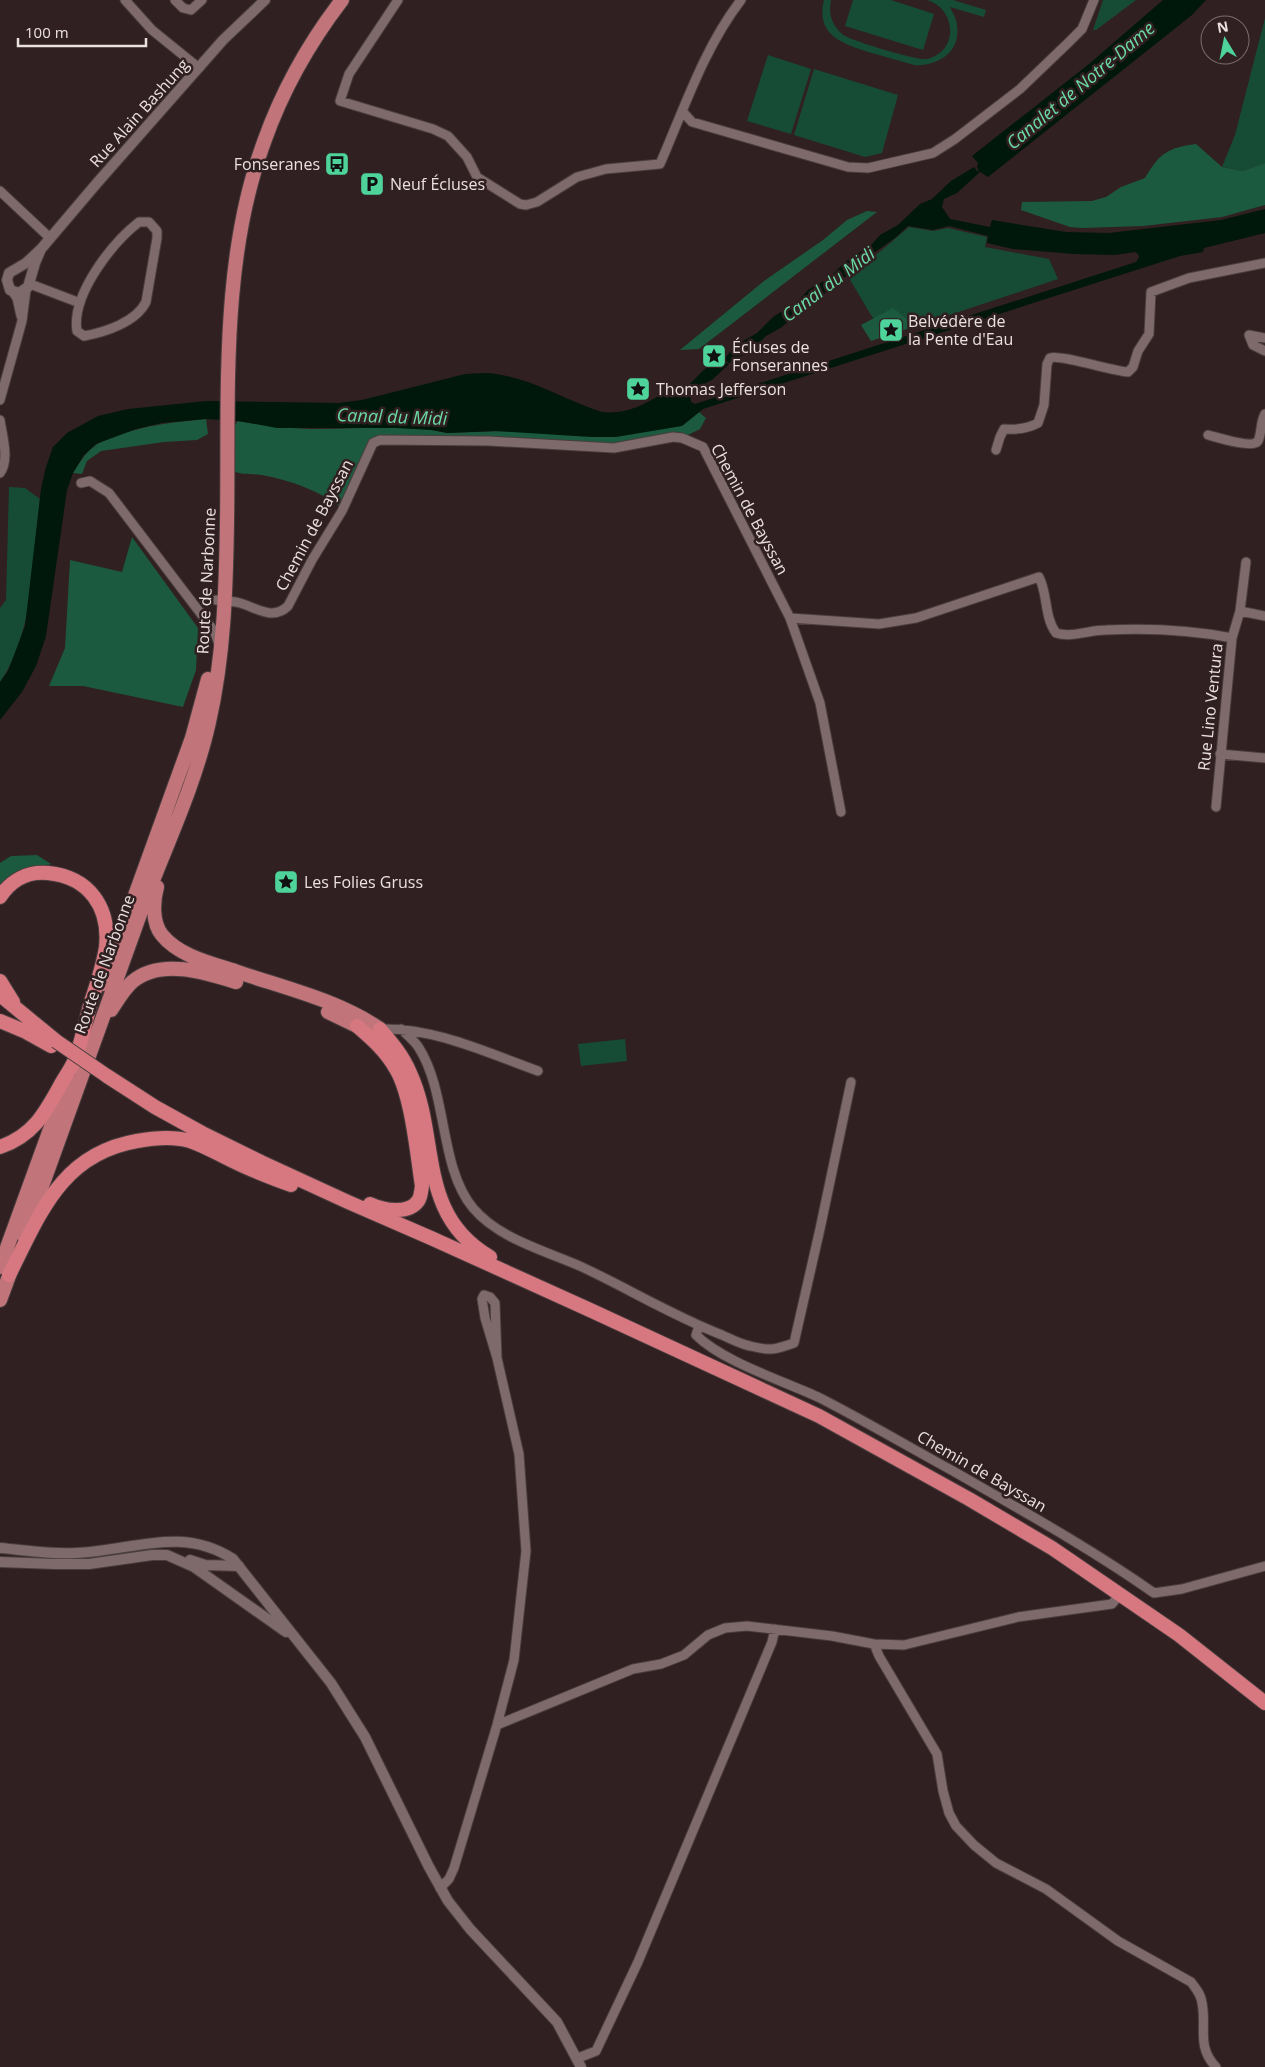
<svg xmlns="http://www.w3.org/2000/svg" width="1265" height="2067" viewBox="0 0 1265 2067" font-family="'Open Sans',sans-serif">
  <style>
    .green { fill: #164c35 }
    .forest { fill: #1b5a3f }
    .water { fill: #00170c }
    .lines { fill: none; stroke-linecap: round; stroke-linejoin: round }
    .minor-casing { stroke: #4a3d3d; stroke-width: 11 }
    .tertiary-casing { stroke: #4a3d3d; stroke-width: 12 }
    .primary-casing { stroke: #4a3d3d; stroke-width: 16 }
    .trunk-casing { stroke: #4a3d3d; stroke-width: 16 }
    .minor { stroke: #7e6a6b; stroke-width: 9 }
    .tertiary { stroke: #7e6a6b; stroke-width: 10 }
    .primary { stroke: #c1757b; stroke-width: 14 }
    .trunk { stroke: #d77880; stroke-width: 14 }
    .trunk-bridge-casing { stroke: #4a3d3d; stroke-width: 16; stroke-linecap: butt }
    .trunk-bridge { stroke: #d77880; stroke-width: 14 }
    .labels { text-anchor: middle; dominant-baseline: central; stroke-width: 5; stroke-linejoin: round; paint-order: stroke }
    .street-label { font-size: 16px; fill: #ebe0e0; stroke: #302021 }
    .poi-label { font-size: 16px; fill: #ebe0e0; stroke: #302021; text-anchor: start }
    .water-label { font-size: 18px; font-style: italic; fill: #6bdba6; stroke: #302021 }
  </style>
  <rect width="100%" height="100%" fill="#302021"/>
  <path class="green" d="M824 0H831C828 14 832 25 842 34 848 40 918 61 927 59 959 52 957 9 927 0H953L986 10 984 17 950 7C952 12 957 19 957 26 961 52 937 67 914 65 900 61 886 57 872 53 845 44 815 37 824 0Z
    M853 0H891L934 14 923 50 845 26Z
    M1103 0H1136L1096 30H1093Z
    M1265 18V163L1243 171 1222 167 1235 135Z
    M768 55 811 69 791 134 747 121Z
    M814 69 898 95 882 153 865 157 794 135Z
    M909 227 933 231 948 228 987 237 985 247 1049 259 1058 279 886 336 871 315 849 278Z
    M9 487 25 488 40 499C34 556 34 634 0 682V608L6 600Z
    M625 1039 627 1061 581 1066 578 1044Z"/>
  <path class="forest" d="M1196 144 1222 167 1243 171 1265 163V205L1222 217 1143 226 1082 228 1070 227 1021 210 1022 202 1092 201 1106 197 1121 187 1145 178C1160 153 1167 148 1196 144Z
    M867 211 877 212 699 349 680 350 764 281 823 240 847 220Z
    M893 308 909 321 914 320 919 322 917 326 900 331 895 325 883 332 886 336 871 341 861 325Z
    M699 412 706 418 700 429 682 438 631 446 373 443 343 509C321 491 290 480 262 475 248 473 242 476 228 469L229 432 238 421C262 425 285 428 310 429 355 430 402 423 447 433L683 425Z
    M206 419 208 434 197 440 164 442 101 451 87 461 82 474 73 473C79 463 85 453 95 446 100 441 109 439 116 436 145 425 175 422 206 419Z
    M132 537 198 628 196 670 183 707 83 686H49L65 648 70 560 122 572Z
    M37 855 51 864 19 873 0 885V863L11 856Z"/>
  <path class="water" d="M1163 0H1206L1192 15 988 177 980 172 957 193 944 199 942 207 950 219 990 227 992 220 1066 232 1109 233 1221 220 1265 209V233L1204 248 1203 252 1180 256 703 409 682 426 616 437H591L495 431 447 433 432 430 395 428H277L238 421 206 419 162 423 136 429 96 444 84 455 73 473 67 490 46 636 36 666 22 692 0 720V682L8 671 25 626 41 489 46 467 53 447 67 433 98 416 128 409 207 401 339 403 362 400 465 374C475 374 486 372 496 374 533 379 567 401 602 412 630 415 651 401 673 387L685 389 689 384 690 389 694 391 690 394 691 402 695 404 1136 262 1139 257 1138 254 1135 252 1115 255 1074 254 1013 249 987 243 988 236 949 226 933 230 908 226 895 238 871 255 868 253 867 250 880 235 898 225 920 204 932 199 951 181 974 167 977 171 979 172 977 167 978 163 972 156 1089 64Z
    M865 249 866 254 871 256 869 258 852 273 836 282 832 280 831 276 845 262Z
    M828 277H830L831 281 835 283 822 296 801 309 797 307 796 303 809 289 828 279Z
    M795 303 796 308 801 310 782 327 766 336 752 350 729 363 725 361V358L736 345 757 333 773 317Z
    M724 357V362L729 364 713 379 694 390 691 389 690 384C695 379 700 373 705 369 711 364 720 363 724 357Z"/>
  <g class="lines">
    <defs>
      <path id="minor" d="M125 0 152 30 199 68
        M175 0 183 8 191 10 202 0
        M398 0 349 74 340 101 433 129 448 136 467 157 477 177 520 204 526 205 537 202 577 177 606 169 660 164C684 109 704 48 741 0
        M683 112 692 122 848 167 868 168 933 153 955 139 1020 89 1069 42 1082 29 1094 0
        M0 191 50 238
        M139 222H149L157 231V238L146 302C136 322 106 332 84 336L77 331C71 295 112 243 139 222Z
        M30 284 80 303
        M12 291 17 298 21 316
        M1265 338 1249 335 1253 345 1265 351
        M0 400 22 321 26 290
        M0 420C2 435 10 460 0 473
        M1208 435C1216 437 1253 449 1258 441 1262 433 1260 422 1265 414
        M996 450 1000 437 1004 429C1017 430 1027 429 1038 423L1044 405 1047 364 1050 358C1059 354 1112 371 1128 372L1133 367 1138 351 1149 334 1151 292 1189 278 1265 263
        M81 483 90 481 109 493 214 631 219 644
        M216 600C224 601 233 601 240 603 257 608 273 621 288 606L312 560 342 511 373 443 380 440 489 441 614 448 673 437 682 438 703 447 790 618 820 703 841 812
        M1240 611 1265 616
        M790 618 879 624 916 618 1039 577C1048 594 1044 617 1056 633 1072 638 1089 630 1106 630 1148 628 1191 630 1232 638
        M1220 754 1265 758
        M1216 807 1232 638 1240 611 1246 562
        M380 1029C433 1027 488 1053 538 1071
        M401 1029C407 1035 415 1041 419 1048 448 1094 439 1167 473 1208 499 1239 546 1251 582 1267 629 1289 673 1316 722 1335 731 1339 740 1344 750 1346 770 1351 774 1350 794 1343L820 1229 851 1082
        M699 1326 696 1335C723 1362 784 1381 820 1398 865 1421 909 1447 953 1471 1021 1510 1090 1548 1154 1593L1182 1589 1265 1566
        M874 1644 879 1656 937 1754 943 1791 949 1813 956 1826 974 1845 996 1863 1046 1889 1118 1941 1191 1982C1196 1989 1201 1994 1202 2003 1207 2027 1196 2046 1216 2067
        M497 1725 633 1669 661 1664 684 1655 708 1635 725 1628 747 1626 832 1636 874 1644 904 1645 1018 1617 1112 1604 1120 1594
        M440 1888 449 1879 454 1868 497 1725 514 1660 526 1551 519 1454 497 1358 485 1318 482 1299 484 1295 490 1297 495 1303 497 1358
        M578 2058 596 2051 638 1962 772 1642 775 1629"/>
      <path id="tertiary" d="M41 249 35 263 28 287 19 293 10 290 7 280 9 273 26 263 41 249 97 183 223 40 265 0
        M0 1548C25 1550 51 1555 76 1553 132 1551 181 1525 233 1559L331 1683 365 1737 429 1867 448 1901 470 1929 557 2022 581 2067
        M190 1560 205 1565 239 1566
        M0 1562 55 1564H89L152 1555H167L194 1567 286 1632"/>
      <path id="primary" d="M157 887C153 901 152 923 162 935 179 956 210 963 235 971 284 988 338 1000 380 1029
        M103 984 192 738 208 679
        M111 1010C117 1001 124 989 132 982 160 958 205 972 236 982
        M328 1012 357 1026
        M24 1236C64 1126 103 1015 143 906 166 845 195 785 209 722 224 656 226 589 227 522 229 397 220 261 264 142 282 91 309 43 342 0
        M0 1267 68 1080
        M0 1300 13 1265"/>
      <path id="trunk" d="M0 897C11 880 28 871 48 873 89 877 110 907 106 947 103 966 97 984 91 1002 86 1020 82 1039 76 1057 73 1066 66 1075 61 1084 45 1113 34 1135 0 1147
        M0 981 13 1002
        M0 995 56 1041
        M0 1021 24 1031 51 1046
        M357 1026C372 1039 386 1051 396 1069 412 1096 417 1154 422 1186 421 1191 421 1197 418 1201 408 1215 383 1210 370 1204
        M380 1029C392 1043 403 1056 410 1073 440 1138 416 1214 490 1257
        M107 1076 155 1107 202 1133 261 1162 348 1202 431 1238 590 1310 819 1416 969 1499 1052 1548 1179 1635 1265 1703
        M9 1275C40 1214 61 1154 137 1141 153 1138 173 1136 190 1141 205 1146 220 1155 235 1162 253 1171 272 1178 291 1185"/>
    </defs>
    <use href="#minor" class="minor-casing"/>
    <use href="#tertiary" class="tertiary-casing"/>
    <use href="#primary" class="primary-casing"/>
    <use href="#trunk" class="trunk-casing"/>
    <use href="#minor" class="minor"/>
    <use href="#tertiary" class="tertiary"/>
    <use href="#primary" class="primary"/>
    <use href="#trunk" class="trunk"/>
    <defs>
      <path id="trunk-bridge" d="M56 1041 107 1076"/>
    </defs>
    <use href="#trunk-bridge" class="trunk-bridge-casing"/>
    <use href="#trunk-bridge" class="trunk-bridge"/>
  </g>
  <defs>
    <symbol id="bus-square" viewBox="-11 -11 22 22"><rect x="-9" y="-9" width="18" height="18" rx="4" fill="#4ed39a" stroke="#302021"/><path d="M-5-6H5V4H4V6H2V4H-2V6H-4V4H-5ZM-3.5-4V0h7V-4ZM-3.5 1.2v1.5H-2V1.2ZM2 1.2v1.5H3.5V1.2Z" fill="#111"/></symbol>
    <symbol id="parking-square" viewBox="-11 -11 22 22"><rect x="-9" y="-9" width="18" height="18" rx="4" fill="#4ed39a" stroke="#302021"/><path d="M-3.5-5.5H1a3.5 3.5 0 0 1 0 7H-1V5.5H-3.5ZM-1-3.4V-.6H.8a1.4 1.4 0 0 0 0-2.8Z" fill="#111"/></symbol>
    <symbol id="sight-square" viewBox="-11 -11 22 22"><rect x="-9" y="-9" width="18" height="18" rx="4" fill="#4ed39a" stroke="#302021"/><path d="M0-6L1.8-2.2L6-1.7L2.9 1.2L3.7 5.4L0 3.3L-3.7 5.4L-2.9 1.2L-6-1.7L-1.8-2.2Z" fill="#111"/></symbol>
  </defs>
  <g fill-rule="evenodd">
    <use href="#bus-square" x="323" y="150" width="28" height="28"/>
    <use href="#parking-square" x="358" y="170" width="28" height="28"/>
    <use href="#sight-square" x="877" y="316" width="28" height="28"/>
    <use href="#sight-square" x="700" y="342" width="28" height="28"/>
    <use href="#sight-square" x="624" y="375" width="28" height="28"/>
    <use href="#sight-square" x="272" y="868" width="28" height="28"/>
  </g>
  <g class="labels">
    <g class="street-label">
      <text transform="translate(139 113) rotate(-48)">Rue Alain Bashung</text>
      <text transform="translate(750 509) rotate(62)">Chemin de Bayssan</text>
      <text transform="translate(314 525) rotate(-62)">Chemin de Bayssan</text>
      <text transform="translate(206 581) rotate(-87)">Route de Narbonne</text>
      <text transform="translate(1210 707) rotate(-84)">Rue Lino Ventura</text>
      <text transform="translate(104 964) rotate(-70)">Route de Narbonne</text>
      <text transform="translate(982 1471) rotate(30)">Chemin de Bayssan</text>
    </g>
    <g class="poi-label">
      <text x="320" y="164" text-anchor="end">Fonseranes</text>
      <text x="390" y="184">Neuf Écluses</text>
      <text x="908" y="321">Belvédère de<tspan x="908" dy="18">la Pente d'Eau</tspan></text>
      <text x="732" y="347">Écluses de<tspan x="732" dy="18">Fonserannes</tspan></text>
      <text x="656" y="389">Thomas Jefferson</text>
      <text x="304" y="882">Les Folies Gruss</text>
    </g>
    <g class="water-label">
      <text transform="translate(1080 85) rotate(-40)">Canalet de Notre-Dame</text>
      <text transform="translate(828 284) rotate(-37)">Canal du Midi</text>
      <text transform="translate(392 416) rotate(2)">Canal du Midi</text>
    </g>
  </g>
  <g transform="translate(1225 40) rotate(350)"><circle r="24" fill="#302021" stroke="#7b6d6d"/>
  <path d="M0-4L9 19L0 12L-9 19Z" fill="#4ed39a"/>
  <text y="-8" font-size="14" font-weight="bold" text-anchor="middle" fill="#ebe0e0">N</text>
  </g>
  <path d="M18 38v8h128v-8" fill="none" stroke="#ebe0e0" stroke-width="2.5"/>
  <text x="25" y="38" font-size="15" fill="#ebe0e0" stroke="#302021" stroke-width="4" paint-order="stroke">100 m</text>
</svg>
